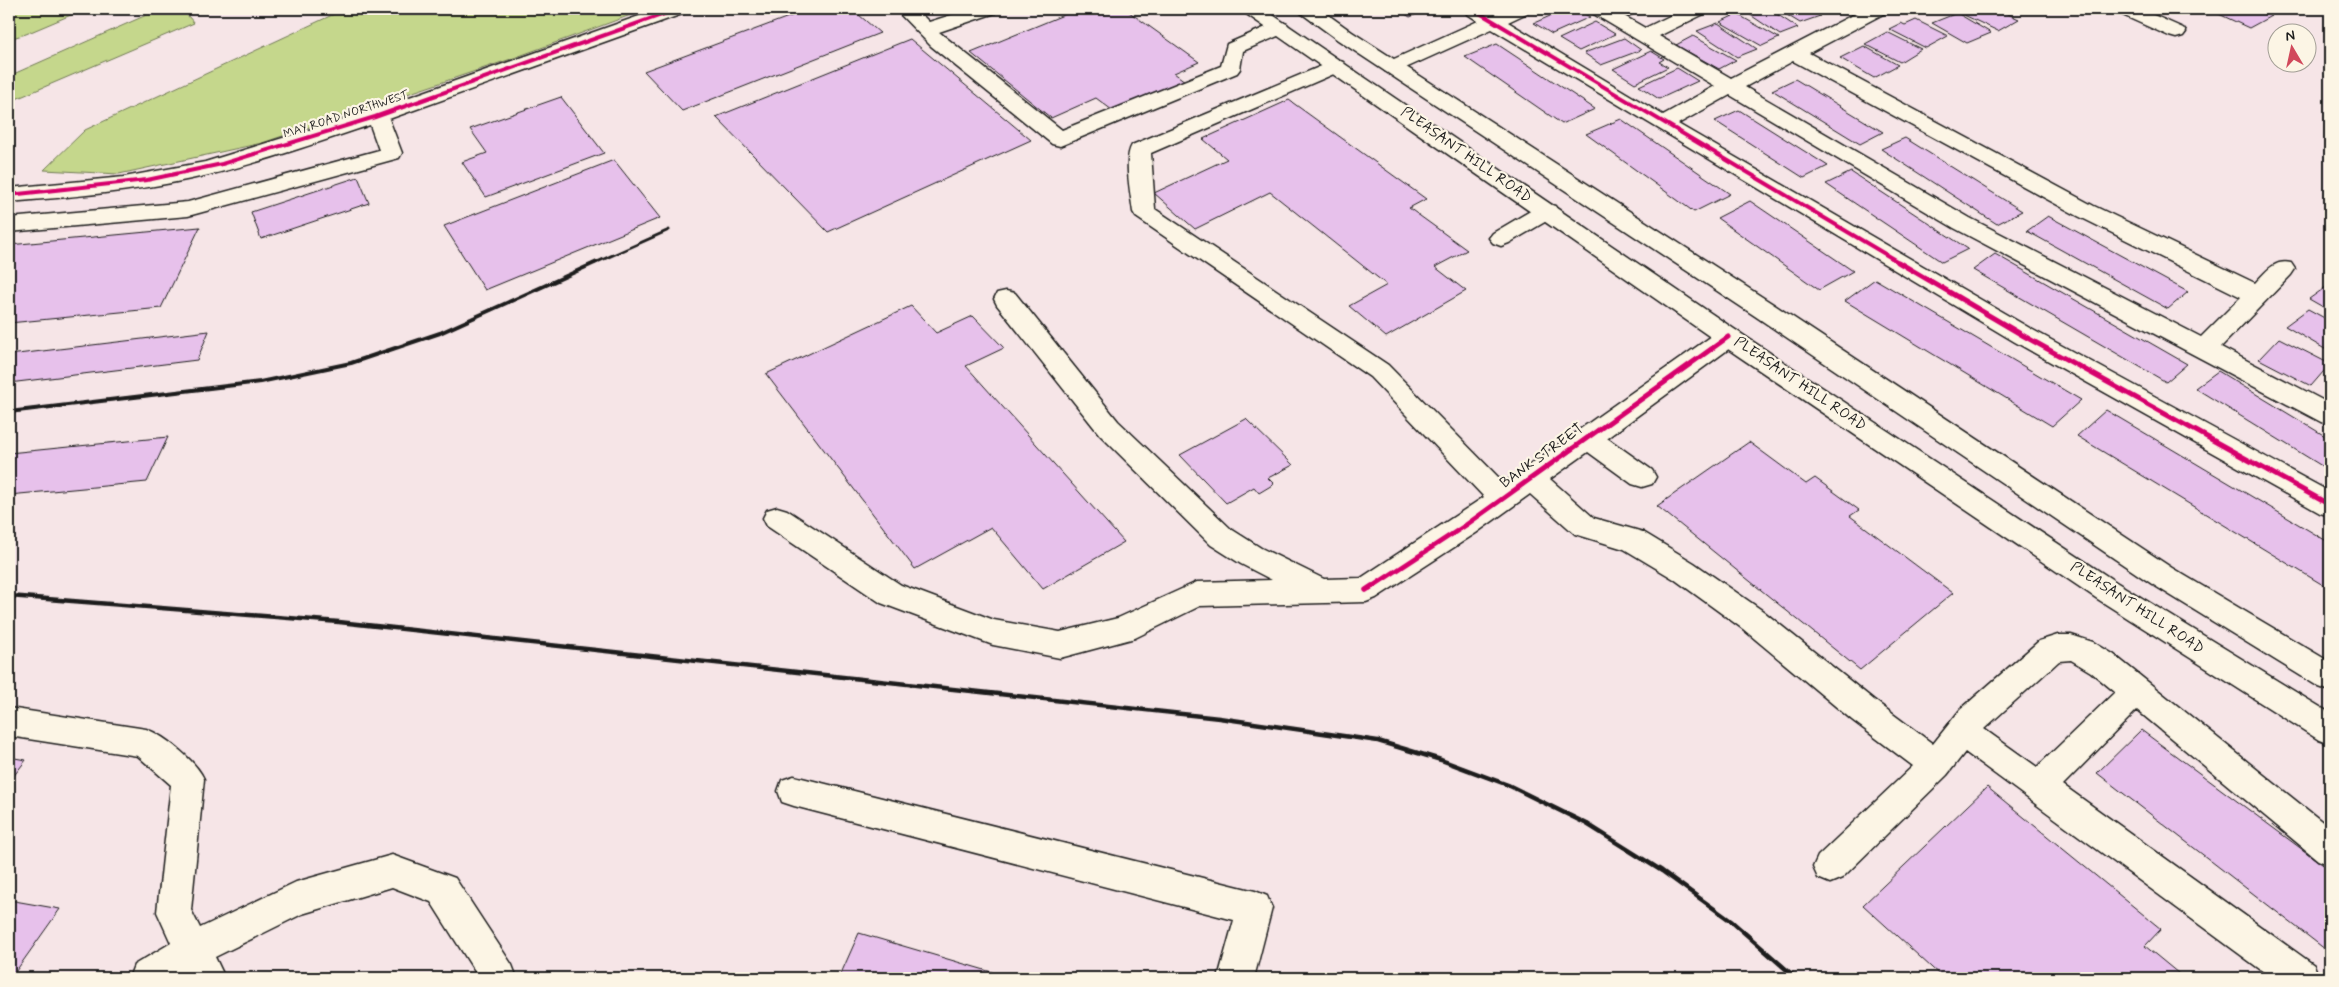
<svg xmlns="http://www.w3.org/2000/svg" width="2339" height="987" viewBox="0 0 2339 987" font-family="Mynerve,sans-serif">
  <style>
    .green { fill: #c5d78c; stroke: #707a54 }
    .building { fill: #e7c1eb; stroke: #1c1c1c }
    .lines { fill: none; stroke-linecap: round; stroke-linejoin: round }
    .minor-casing { stroke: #1c1c1c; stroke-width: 3 }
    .highway-casing { stroke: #1c1c1c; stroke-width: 3 }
    .minor { fill: #fcf5e5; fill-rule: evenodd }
    .highway { fill: #fcf5e5; fill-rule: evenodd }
    .rail-far2 { stroke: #1c1c1c; stroke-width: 3 }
    .rail-far1 { stroke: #1c1c1c; stroke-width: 4 }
    .rail { stroke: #1c1c1c; stroke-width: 4.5 }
    .cycleway-far2-casing { stroke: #fcf5e5; stroke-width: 6 }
    .cycleway-far1-casing { stroke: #fcf5e5; stroke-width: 8 }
    .cycleway-casing { stroke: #fcf5e5; stroke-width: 9 }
    .cycleway-far2 { stroke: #d6006c; stroke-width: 4 }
    .cycleway-far1 { stroke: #d6006c; stroke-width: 5 }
    .cycleway { stroke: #d6006c; stroke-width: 5.5 }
    .labels { text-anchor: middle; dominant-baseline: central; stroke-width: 4.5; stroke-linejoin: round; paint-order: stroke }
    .far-street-label { font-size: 12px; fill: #1c1c1c; stroke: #fcf5e5 }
    .street-label { font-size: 15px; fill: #1c1c1c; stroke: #fcf5e5 }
  </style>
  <rect width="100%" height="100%" fill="#f6e5e7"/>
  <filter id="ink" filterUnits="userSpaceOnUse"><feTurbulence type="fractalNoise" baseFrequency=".02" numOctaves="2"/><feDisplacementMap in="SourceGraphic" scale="10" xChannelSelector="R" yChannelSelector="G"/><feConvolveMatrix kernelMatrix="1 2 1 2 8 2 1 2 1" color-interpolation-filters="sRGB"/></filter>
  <g filter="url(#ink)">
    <path class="green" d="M9 9H85L26 34 9 39Z
      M160 9H182L194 23 9 102V76Z
      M345 9H647L511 59 262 143 119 174 44 170 85 130Z"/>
    <path class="building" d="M810 9H852L880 33 682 111 644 71Z
      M1078 9H1125L1199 62 1174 73 1185 81 1116 113 1096 98 1051 118 971 53Z
      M1397 9H1428L1410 17Z
      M1566 9H1575L1590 17 1552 34 1534 23Z
      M1614 9H1645L1628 17Z
      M1746 9H1769L1798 28 1780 35 1743 10Z
      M1777 9H1809L1820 16 1800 23Z
      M1971 9 1977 10 1997 9 2019 19 1998 31 1962 14Z
      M2208 9H2255L2271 16 2249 28Z
      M1957 13 1991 33 1967 43 1932 23Z
      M1737 14 1779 38 1762 46 1720 22Z
      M1916 20 1948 36 1926 48 1889 29 1901 23 1905 25Z
      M1595 22 1615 34 1579 51 1559 39Z
      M1718 23 1757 49 1737 57 1697 31Z
      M1887 32 1921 49 1900 62 1865 44Z
      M1693 36 1736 60 1719 69 1676 45Z
      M1624 38 1641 50 1601 65 1584 53Z
      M910 39 1031 140 828 232 716 117Z
      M1497 44 1595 109 1562 124 1465 57Z
      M1864 46 1898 65 1874 78 1840 58Z
      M1651 51 1664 59 1659 62 1668 67 1635 83 1613 69Z
      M1677 68 1698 81 1659 99 1639 86Z
      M1795 79 1883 132 1860 144 1772 90Z
      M561 97 604 153 486 197 462 162 487 153 470 129Z
      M1289 100 1426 199 1409 208 1467 250 1435 267 1466 291 1386 337 1349 306 1387 285 1270 192 1195 229 1154 193 1227 159 1203 139Z
      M1739 110 1828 166 1804 178 1715 121Z
      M1621 119 1730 194 1694 212 1586 134Z
      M1905 138 2022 211 1997 224 1881 149Z
      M614 160 660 218 485 290 444 226Z
      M1851 172 1968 249 1942 262 1826 184Z
      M358 177 369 203 261 239 251 212Z
      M1750 201 1853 271 1819 290 1717 218Z
      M2048 216 2188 292 2168 309 2027 231Z
      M200 227 161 308 9 323V245Z
      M1995 254 2187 364 2166 382 1973 270Z
      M1875 279 2081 400 2052 426 1845 301Z
      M2330 284V311L2309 299Z
      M911 306 936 333 973 316 1004 348 966 366 1124 542 1043 589 991 527 915 569 766 374Z
      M2308 309 2330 321V352L2285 326Z
      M209 331 197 360 9 383V355Z
      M2279 338 2330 364 2311 386 2259 359Z
      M2218 371 2330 439V471L2195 388Z
      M2106 410 2330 543V585L2328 588 2077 436Z
      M1246 419 1293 465 1268 478 1274 484 1259 493 1254 487 1226 503 1180 455Z
      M168 437 147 482 9 495V453Z
      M1749 442 1806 484 1815 478 1859 510 1850 516 1953 593 1860 670 1657 506Z
      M2141 730 2330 870V953L2097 773Z
      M9 757 26 760 9 782Z
      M1987 787 2161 929 2145 946 2184 978H1943L1863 905Z
      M9 900 60 909 11 978H9Z
      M859 933 1012 978H839Z"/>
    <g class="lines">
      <defs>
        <path id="minor" d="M659 9H688L685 13 389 119 402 153 399 158 188 216 9 232V218L188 202 379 150 370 125C311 145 251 166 191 179 131 192 70 197 9 202V188L124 177 205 162 367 112Z
          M895 9H916L929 22 970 9H997L995 13 939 32 1062 130 1221 66 1227 44 1273 24 1280 22 1287 24 1290 28 1287 32 1243 51 1240 69 1237 73 1060 146 1052 144 931 46Z
          M1464 9H1486L1494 14 1505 9H1529L1527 13 1508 22 1663 115 1715 86 1592 13 1590 9H1612L1645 28 1684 9H1708L1706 13 1659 36 1731 78 1864 9H1887L1885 13 1809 53 2094 206 2255 283C2266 272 2274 259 2291 263L2295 269 2291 275 2221 347 2330 404V425L2321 422 1954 228 1730 95 1678 124 2033 330 2330 492V516L2320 513 2015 342 1492 29 1399 71 1392 73 1385 71 1382 67 1385 63 1478 21 1466 13ZM1793 61 2078 216 2241 297 2201 337 1970 218 1745 87Z
          M2115 9H2140L2183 28 2186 32 2183 36 2176 38 2169 36 2118 13Z
          M1336 60 1343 62 1346 66 1343 70 1151 153 1155 209 1388 365 1504 483 1719 331 1728 328 1737 331 1740 337 1737 343 1607 438 1652 470 1656 477 1652 484 1642 487 1632 484 1588 452 1550 479 1594 518 1643 532 1694 563 1763 611 1874 700 1933 744 1960 710 2039 641 2058 635H2071L2093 642 2113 654 2330 828V865L2318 860 2137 710 2063 785 2314 965 2319 978H2272L1965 752 1947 775 1842 878 1830 883 1818 878 1813 867 1818 856 1913 766 1852 720 1743 629 1674 579 1624 549 1575 534 1530 494 1476 533 1376 598 1366 602 1200 606 1135 638 1060 658 993 645 881 603 767 526 763 518 767 510 777 507 787 510 901 585 994 620 1060 632 1118 618 1197 582 1272 580 1241 564 1211 545 1100 435 997 305 994 299 997 293 1006 291 1015 293 1118 421 1231 529 1261 548 1324 579 1361 578 1484 497 1370 377 1136 217 1133 212C1131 195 1123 159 1132 145ZM2071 660 2091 672 2115 692 2037 767 1984 729 2059 661Z
          M1547 204 1555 206 1558 211 1555 216 1509 243 1501 246 1493 243 1489 238 1493 233 1539 206Z
          M9 708 146 729C165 736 196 761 204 779L191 910 200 928 296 882 392 855 455 878 512 965 517 978H479L431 902 392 887 302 914 215 957 225 978H188L186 974 179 978H129L134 965 171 943 157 912 171 785 138 756 9 736Z
          M794 776 1255 891 1267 896 1272 908 1254 978H1218L1234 920 794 806 782 802 778 791 782 780Z"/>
        <path id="highway" d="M1243 9H1264L1737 331 2116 582 2330 713V744L2319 740 2096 598 1719 343 1245 13Z
          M1299 9H1320L1352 32 1773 304 2172 568 2330 662V691L2319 687 2152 584 1755 316 1338 40 1301 13Z"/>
      </defs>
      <use href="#minor" class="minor-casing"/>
      <use href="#highway" class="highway-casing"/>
      <use href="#minor" class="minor"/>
      <use href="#highway" class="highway"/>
      <path class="rail-far2" d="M595 263 669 230"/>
      <path class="rail-far1" d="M9 412 260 382 351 363 440 333 597 262"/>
      <path class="rail" d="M9 596 339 622 1219 718 1378 741 1441 760 1508 785 1587 824 1662 871 1731 921 1796 978"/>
      <defs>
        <path id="cycleway-far2" d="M1473 9 1900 263
          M9 195 147 180 222 164 375 117 678 9"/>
        <path id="cycleway-far1" d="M1898 262 2024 336 2330 505
          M1370 588 1466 525 1728 337"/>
        <path id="cycleway" d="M1366 590 1372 586"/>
      </defs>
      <use href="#cycleway-far2" class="cycleway-far2-casing"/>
      <use href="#cycleway-far1" class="cycleway-far1-casing"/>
      <use href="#cycleway" class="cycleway-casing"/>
      <use href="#cycleway-far2" class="cycleway-far2"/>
      <use href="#cycleway-far1" class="cycleway-far1"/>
      <use href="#cycleway" class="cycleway"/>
    </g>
  </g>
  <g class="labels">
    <g class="far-street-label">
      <text transform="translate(346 115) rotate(-18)">MAY ROAD NORTHWEST</text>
    </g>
    <g class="street-label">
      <text transform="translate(1466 155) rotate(35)">PLEASANT HILL ROAD</text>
      <text transform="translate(1800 384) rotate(34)">PLEASANT HILL ROAD</text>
      <text transform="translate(1542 456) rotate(-36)">BANK STREET</text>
      <text transform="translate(2137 608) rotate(33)">PLEASANT HILL ROAD</text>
    </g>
  </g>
  <rect width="2339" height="987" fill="none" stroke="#fcf5e5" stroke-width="30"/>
  <rect x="15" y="15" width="2309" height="957" fill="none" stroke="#1c1c1c" stroke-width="2" filter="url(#ink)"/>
  <g transform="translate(2292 48) rotate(351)"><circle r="24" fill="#fcf5e5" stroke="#a29e95"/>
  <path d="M0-4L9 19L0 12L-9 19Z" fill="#d1495b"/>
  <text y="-8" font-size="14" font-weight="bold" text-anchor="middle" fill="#1c1c1c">N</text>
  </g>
</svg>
